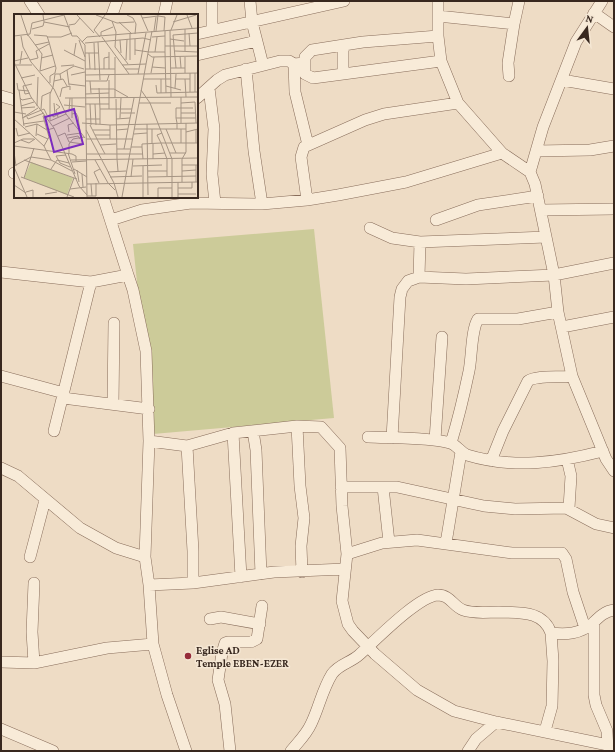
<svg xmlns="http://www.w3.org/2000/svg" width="615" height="752" viewBox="0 0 615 752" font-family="'Crimson Pro',serif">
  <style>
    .green { fill: #cccb99 }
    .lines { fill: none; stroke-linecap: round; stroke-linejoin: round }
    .minor-casing { stroke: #886d5b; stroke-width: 12 }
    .minor { stroke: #f8ebd8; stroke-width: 11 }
    .poi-dot { fill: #962c3a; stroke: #f5e7d4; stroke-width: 1.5 }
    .labels { text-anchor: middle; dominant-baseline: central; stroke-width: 3; stroke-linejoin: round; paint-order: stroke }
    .poi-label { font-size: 11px; font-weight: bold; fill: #38281f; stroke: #f5e7d4; text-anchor: start }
    .inset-road { fill: none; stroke: #a59483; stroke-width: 1 }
    .view { fill: #7b2cbf; fill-opacity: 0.15; stroke: #7b2cbf; stroke-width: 2 }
    .inset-edge { fill: none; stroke: #38281f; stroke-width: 2 }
  </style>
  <rect width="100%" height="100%" fill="#eedcc5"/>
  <path class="green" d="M314 229 334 418 153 434 133 244Z"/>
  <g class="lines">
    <defs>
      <path id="minor" d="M30 1 39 15
        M212 1V30
        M250 1 252 22 263 65
        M438 1V36L441 61 458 103 502 153 530 172 535 184 554 275 558 312 572 376 606 459 614 471
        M594 13 614 27
        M112 15 117 1
        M164 15 167 1
        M438 16 514 24 519 1
        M197 34 344 1
        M343 46V74
        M197 55 256 41
        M305 63V57L312 50 363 42 438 36
        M294 64 295 92 308 145
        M246 69 254 151 262 204
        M509 76 508 63 514 24
        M562 80 614 89
        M209 88 214 129 212 174 215 203
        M1 96 15 100
        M197 98 217 80 225 75 280 61H289L294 64 305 63V74L313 78 441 61
        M537 151 590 150 614 146
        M530 172 543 127 576 42 602 1
        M14 173H15
        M307 200 301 157 304 147 365 120 384 114 458 103
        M541 210 614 209
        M111 220 142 210 191 203 262 204 307 200 338 195 406 182 502 153
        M436 220 478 205 538 196
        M370 228 392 238 420 242 546 237
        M1 272 91 282 128 275 103 197
        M128 275 133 290 146 351 149 441 145 557 149 585 153 644 167 695 186 751
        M419 277 420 242
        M562 327 614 317
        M1 376 64 393
        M63 398 149 409
        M113 404 114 323
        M297 426 300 486 304 518 301 546 302 572
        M54 431 91 282
        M253 431 256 450 261 574
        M233 433 241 577
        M368 437C390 438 430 437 450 443 457 445 460 452 467 455 513 469 557 463 603 451
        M392 438 400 297 402 289 408 281 419 277 466 279 554 275 614 263
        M435 440 442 337
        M149 441 187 446 233 433 297 426 321 427 340 448 342 506 347 554 342 601 348 624 353 631 375 654 417 690 454 711 496 722 608 745
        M451 443C458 420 464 395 469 371 472 357 471 330 478 319H518L558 312
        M187 446 193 551V583
        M567 459 571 476 569 508
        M491 461 503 431 528 381C537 375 560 378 572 376
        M1 468 18 476 80 528 116 548 145 557
        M341 487H397L484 506 515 509 566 508 596 524 614 528
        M383 487 389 542
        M446 543 461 452
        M347 554 382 543 417 540 512 553H562L566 559 573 592 585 628
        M30 557 45 500
        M149 585 193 583 274 572 345 569
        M210 619 221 617 260 624
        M594 622V695L596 705 607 731 608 751
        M1 662 34 663 107 648 153 644
        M34 663 32 632 34 583
        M1 729 53 751
        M545 731 552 706 553 661 551 633
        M230 751 225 704 218 680 222 653 225 643 228 642H251L257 639 262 606
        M291 751C298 742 306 735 311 724 319 708 322 690 332 674 339 664 350 663 359 655 375 641 418 596 438 595 450 595 453 606 463 610 473 614 488 612 499 612 519 613 543 610 551 633 566 635 580 634 593 623 599 617 605 611 614 610
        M468 751 476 739 496 722"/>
    </defs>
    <use href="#minor" class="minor-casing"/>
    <use href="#minor" class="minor"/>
  </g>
  <circle class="poi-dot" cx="188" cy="656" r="4"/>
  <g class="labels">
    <g class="poi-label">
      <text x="196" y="650">Eglise AD<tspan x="196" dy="13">Temple EBEN-EZER</tspan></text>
    </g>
  </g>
  <g transform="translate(14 14)">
    <rect width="184" height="184" fill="#eedcc5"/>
    <path d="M17 148 59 164 53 181 10 164Z" fill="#cccb99"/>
    <path class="inset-road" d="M7 1 14 22M29 1 30 8 56 13M50 1 58 22H63L71 31 73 183M63 1 80 19M82 1 103 9 120 8M113 1 119 4 122 10 121 20M127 1 134 17M173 1 178 14M144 2 151 3 150 17M128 4 144 2M98 7 102 18 101 33 114 50M105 8 118 20M159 8 182 1M55 11 61 10 66 4M18 15 29 12 30 8M171 15V37M156 16 157 83M157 16 163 1M140 17 142 3M142 17 144 1M151 17V38M175 19 176 32M116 20V46M14 21 28 40 26 57M20 21 33 22 35 28M159 21 162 54M159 21 184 19M0 22 16 20 18 9 50 1M7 22 9 33 17 48 40 75 52 100 71 124M87 22V18L99 13M33 23H47L58 19M86 23 80 16 91 1M88 23 115 60M138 23 151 22M121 25V41M156 25 170 27M65 26 71 43M106 26 107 39M68 28 73 23 184 14M84 28 86 66M71 29 129 24 137 26M80 29 81 56M21 31 35 28 42 54 41 59 36 62V69M151 32H184M50 36 71 47M121 36 135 38M161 37 184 38M95 38V55M135 38H151L152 79M141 38 143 23M71 39H85M75 39 76 55M134 40 138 43 184 42M60 41 62 29M166 42 167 54M101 43V84M171 43V59M27 44 39 41M16 46 24 44 22 37 35 30M112 46 113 25M0 47 14 44M0 48 17 83 40 114 33 116M6 50 8 37M2 51H18M108 51 132 50M47 52 60 51M138 53 151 54M157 54H171M71 55H101M90 55V44L95 43M111 55H125M53 56 55 71M26 57 41 52M137 59 140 43M176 59V78M181 59V78M124 60 132 19M57 61 71 58M71 61 184 59M7 64 21 61M129 65H157M147 65V79M162 65H176M171 65 172 83M47 66 46 60 60 52 70 55M95 66V95M40 67 41 60H46M71 67H93L95 61M76 67 77 79M3 69 4 76 15 77M55 70 71 72M142 71 143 79 184 78M152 72 167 76M39 73 40 67 49 65 53 72M85 74 86 95M161 74 162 60M76 75H100L114 83M5 76 10 112M127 76 136 89 158 145V183M16 79 11 80 9 72 18 70M71 80 95 79M46 83 48 74 56 72V76M167 83V94H179M6 84 8 86 18 84M51 84 184 83M102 85 103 145M40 89 41 101M125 89H157M167 89 181 88 182 109M42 90 46 93 42 96 44 103M71 90H95M76 90 77 111M81 90 82 111M50 91 71 93M7 92 20 88M23 92 24 63M7 94 21 93M27 95 28 82 37 78M0 98 12 100M52 98 55 97 56 84M107 99H121M167 99H181M39 100V103L51 97M58 100 62 99 64 103 66 118M10 103 24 94M13 103 14 105 30 99M8 104 30 95 33 101M58 104V84M106 104 107 84M162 104H167V94H162V104L163 109V115M0 105 30 132 37 146 58 157M72 105H86M102 105 116 104M36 107V80L39 73M36 107 52 100M68 109 96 111 184 109M167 109V104H182M9 110 30 107M86 110V95H118M133 110 134 181M96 111V125M39 112 56 104M11 113 23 110 33 116M2 114 4 122 16 119M40 114 65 172 73 181M120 115H172M152 115 162 139M167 115V129M72 116 100 169 104 183M79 116H96M102 116 114 115M55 118 54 111 60 109M172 118 184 115M23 120 34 125M120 120 133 119M53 121 67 119M81 121H96M22 122 23 110M44 122 51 119 55 128 69 130M54 124 64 122 66 125M72 125H83L76 111M7 126 15 129 21 125M0 129 9 125H20M182 129V116M138 130V115M86 131 102 130M0 132 58 140 62 142V147M30 132 35 123 29 102 31 101M117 133H128L129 145M128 133V130L147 129 143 121 148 119M103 135H116M110 135 120 84M0 138 2 152M54 139 61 160M55 139V130L59 125 70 123M156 139H172M72 140H129M91 140 83 125H119M139 140 151 139M52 141 42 142 46 149 56 153M103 145 104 157M139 145V130M10 146 63 165M57 146 184 144M81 146 94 169 101 176M58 148 72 147M168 151H184M182 151V168M0 152 17 143 37 146M119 152 148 151M129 152V183M0 153 13 183M37 155 43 146 55 149M60 155 73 163M63 156 65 168M134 157H153M168 157V145L172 138V109M94 158 112 157M68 160 69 173M153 162V145L147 129H184M7 163 60 183M96 163 128 162M117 163 119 145M134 163 182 162M10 164 20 134M164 168V183M168 168V157L182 156M85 169 80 158 86 155M73 170 184 168M77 170 78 182M0 171 12 179M164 174H178V168M56 175 72 173M12 178 19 176V183M31 180 43 178M164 180H182M73 182H82V169M53 183 60 164M108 183 138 17M144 183V174H158"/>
    <path class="view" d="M60 95 69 130 40 138 31 103Z"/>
    <rect width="184" height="184" class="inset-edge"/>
  </g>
  <rect width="615" height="752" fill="none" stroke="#38281f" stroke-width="4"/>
  <g transform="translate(587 28) rotate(15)" stroke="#f5e7d4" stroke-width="3" paint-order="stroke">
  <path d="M0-3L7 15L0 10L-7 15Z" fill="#38281f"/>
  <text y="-6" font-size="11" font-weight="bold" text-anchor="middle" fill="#38281f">N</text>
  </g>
</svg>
